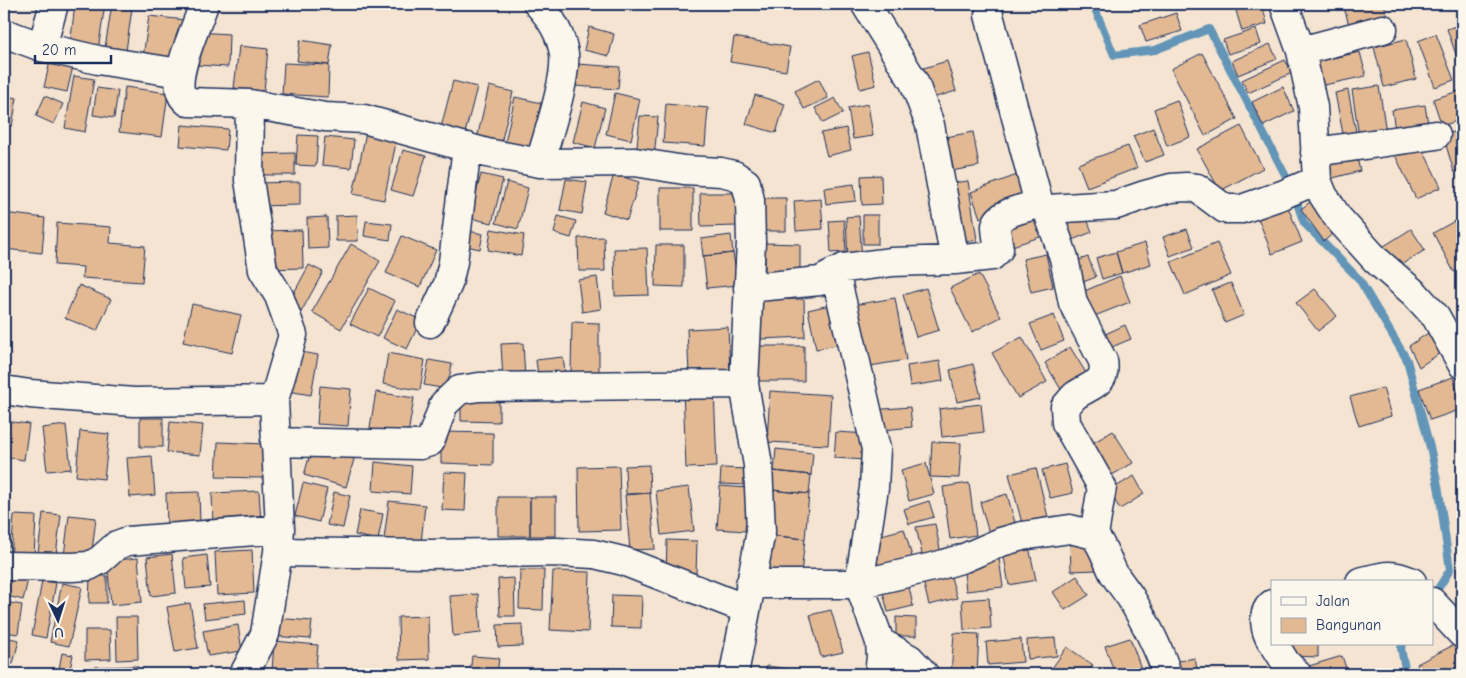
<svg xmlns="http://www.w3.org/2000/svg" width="1466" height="678" viewBox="0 0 1466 678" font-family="'Comic Neue',sans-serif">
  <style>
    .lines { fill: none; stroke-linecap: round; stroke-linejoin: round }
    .stream { stroke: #6295b7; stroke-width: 8 }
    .building { fill: #e3b993; stroke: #1b2f5e }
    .minor-casing { stroke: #1b2f5e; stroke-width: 31 }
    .minor { stroke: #fbf7ec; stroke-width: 28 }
  </style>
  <rect width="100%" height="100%" fill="#f4e4d1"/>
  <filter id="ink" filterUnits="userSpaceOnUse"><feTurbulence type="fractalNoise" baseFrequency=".02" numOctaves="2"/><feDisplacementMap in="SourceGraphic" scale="10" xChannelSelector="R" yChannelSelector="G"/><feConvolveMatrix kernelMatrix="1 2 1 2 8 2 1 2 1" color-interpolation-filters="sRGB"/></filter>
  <g filter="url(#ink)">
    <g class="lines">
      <path class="stream" d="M1093 4 1114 55 1155 50 1209 29 1291 186 1304 223 1359 279 1407 360 1431 451 1439 491 1450 570 1432 598
        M1403 644 1401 648 1406 674"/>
    </g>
    <path class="building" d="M75 4H105L98 50 70 46Z
      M112 4 132 8 126 51 105 48Z
      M1234 4H1262L1267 24 1242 31Z
      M1343 4H1384L1387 14 1349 25Z
      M1176 13 1182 31 1146 42 1140 25Z
      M149 16 185 20 178 68 142 64Z
      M1462 24V58L1458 60 1447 29Z
      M589 27 614 34 609 56 584 50Z
      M1256 29 1261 44 1228 54 1223 40Z
      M198 32 229 34 228 67 196 65Z
      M1436 34 1454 80 1435 87 1418 41Z
      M734 37 790 47 786 71 730 62Z
      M1406 39 1416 79 1384 87 1374 47Z
      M300 40 332 45 329 65 297 61Z
      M1270 44 1277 59 1238 75 1232 61Z
      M239 46 268 49 264 91 234 88Z
      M868 52 876 85 860 89 852 56Z
      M1360 52 1366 76 1315 87 1310 63Z
      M1202 53 1237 119 1205 136 1171 69Z
      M51 57 74 62 67 92 44 87Z
      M1285 60 1292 73 1248 93 1242 80Z
      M947 61 956 91 926 100 917 70Z
      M284 63 329 65 328 97 282 94Z
      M577 64 620 67 618 89 575 86Z
      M74 76 94 79 85 132 65 128Z
      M819 79 828 98 804 109 795 91Z
      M453 81 477 87 464 137 440 131Z
      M489 86 513 92 500 148 476 143Z
      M1379 86 1387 139 1360 143 1352 90Z
      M125 87 168 93 162 137 119 132Z
      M1283 87 1294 111 1263 126 1252 102Z
      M97 88 118 91 114 118 93 115Z
      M1348 90 1356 132 1343 134 1335 93Z
      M1462 90V119L1442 126 1433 99Z
      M615 93 640 99 631 140 606 134Z
      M755 95 785 104 776 133 746 124Z
      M4 96 17 98 12 126 4 124Z
      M45 96 63 104 54 124 36 116Z
      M515 97 541 103 530 152 504 147Z
      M835 98 843 113 823 123 815 108Z
      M1177 100 1190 137 1167 146 1154 109Z
      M583 102 605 108 595 148 573 142Z
      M666 104 708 108 705 146 663 143Z
      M868 104 873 136 853 139 848 108Z
      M1425 105 1428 124 1395 130 1392 110Z
      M640 116 658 117 654 158 636 156Z
      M182 125 228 129 226 150 180 146Z
      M1241 126 1263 168 1220 191 1197 149Z
      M846 128 851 150 827 156 821 133Z
      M1153 128 1164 155 1145 162 1133 136Z
      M1462 130V170L1454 172 1443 135Z
      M366 132 397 138 384 200 353 194Z
      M973 132 979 166 951 171 946 137Z
      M298 135 318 136 316 166 296 165Z
      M325 137 354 140 351 168 322 165Z
      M1420 144 1441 187 1416 199 1395 155Z
      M1128 146 1137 168 1087 187 1078 164Z
      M1355 149 1360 171 1329 179 1323 157Z
      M403 150 426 156 413 196 391 190Z
      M295 153V175H252V154Z
      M481 174 503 179 492 223 470 218Z
      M614 174 639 182 627 220 603 212Z
      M881 175 882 204 862 205 861 176Z
      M1017 175 1027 200 980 218 971 192Z
      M566 179 587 182 582 214 560 210Z
      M968 181 977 240 953 244 945 184Z
      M300 182V205L254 206V183Z
      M507 182 528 188 518 229 496 223Z
      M854 184 856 201 826 204 824 188Z
      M660 188H693V231H660Z
      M700 193H736L737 226 701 227Z
      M755 198H786V231H755Z
      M821 199 823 229 796 231 794 201Z
      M1310 202 1334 233 1324 241 1301 209Z
      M1288 207 1302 242 1272 254 1258 218Z
      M1083 208 1092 232 1062 244 1052 221Z
      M4 213 45 218 42 253 4 249Z
      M357 215 358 241H336V216Z
      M863 215H878V244H863Z
      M558 216 576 221 571 238 554 233Z
      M859 216 862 260 848 261 846 217Z
      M1032 216 1040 237 1006 248 998 228Z
      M327 217 328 248 308 249 307 218Z
      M1460 218 1462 223V268L1454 272 1433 233Z
      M844 220 846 252 831 253 829 221Z
      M366 221 392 224 390 240 364 236Z
      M57 223 111 227 110 243 145 246 142 282 82 278 83 267 55 265Z
      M491 229 524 235 521 256 488 250Z
      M1187 229 1194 247 1170 256 1163 237Z
      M1411 229 1425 250 1394 269 1381 248Z
      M302 230 303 268 266 269 265 231Z
      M464 230 483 234 480 249 461 245Z
      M731 235 733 253 703 256 701 239Z
      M402 236 436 250 420 287 386 273Z
      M604 237 605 271H579L578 238Z
      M765 243 800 244V276L765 275Z
      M1145 243 1151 264 1122 273 1116 252Z
      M1217 243 1231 275 1185 295 1171 262Z
      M351 244 380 261 341 329 312 312Z
      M656 245H684V287L655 286Z
      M647 248 649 295 615 296 614 249Z
      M1116 252 1122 273 1102 279 1096 258Z
      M733 253 738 285 707 288 703 256Z
      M1046 254 1053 287 1031 292 1023 259Z
      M1088 257 1096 277 1078 284 1070 263Z
      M309 265 323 272 300 314 287 306Z
      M979 274 1001 317 972 332 950 288Z
      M1120 276 1130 302 1092 317 1082 292Z
      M597 277 601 309 582 312 578 280Z
      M1231 283 1244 315 1225 323 1212 290Z
      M79 285 111 299 97 331 65 318Z
      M369 288 395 301 377 337 350 324Z
      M926 288 939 330 916 337 903 295Z
      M1315 289 1337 316 1318 331 1296 303Z
      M895 298 906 360 864 367 853 305Z
      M804 299 805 337 761 339 759 300Z
      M192 304 241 315 232 353 183 342Z
      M834 304 842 344 816 349 808 310Z
      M397 309 421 320 407 349 383 338Z
      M1054 315 1064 341 1041 350 1030 324Z
      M572 322 599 323V374H571Z
      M1125 325 1131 339 1107 349 1101 336Z
      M728 327 730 372 689 374 687 329Z
      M1431 331 1445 350 1419 367 1409 346Z
      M1022 337 1047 382 1018 398 992 353Z
      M523 343 525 379 503 380 501 344Z
      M757 346H804V381H757Z
      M1070 347 1091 381 1065 396 1045 363Z
      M290 350 318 355 311 395 282 390Z
      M388 353 425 360 420 390 383 384Z
      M563 357 566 380 539 384 536 360Z
      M429 360 452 364 447 389 424 385Z
      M940 361 943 381 910 386 907 366Z
      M973 364 981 397 957 402 950 370Z
      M1453 377 1462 409 1430 420 1419 389Z
      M320 386 351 389 348 426 317 424Z
      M714 388 717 467 686 468 683 389Z
      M1383 388 1391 416 1359 426 1350 397Z
      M770 391 831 395 828 445 767 442Z
      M376 392 414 398 407 440 369 433Z
      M461 397H499V422L461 421Z
      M981 404 984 432 942 437 939 409Z
      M910 407 912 427 873 431 871 410Z
      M140 418H163V447H140Z
      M4 421 29 424 24 460 4 457Z
      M170 422 203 425 200 455 167 452Z
      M66 425 71 469 47 471 42 428Z
      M80 431 109 434 104 479 76 476Z
      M1113 431 1133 463 1105 479 1086 447Z
      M441 432 493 433V465L441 463Z
      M836 432 868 434 866 460 834 458Z
      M218 442 265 444 263 478 216 477Z
      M932 442 961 443 959 478 930 477Z
      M313 444 355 456 346 487 304 475Z
      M776 449 813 453 811 475 774 471Z
      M152 456 155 495 130 497 127 458Z
      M375 462 412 466 410 494 373 491Z
      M926 463 934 494 909 501 901 470Z
      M1065 464 1073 493 1050 498 1042 470Z
      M649 465 650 493 626 494 625 466Z
      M619 466 621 530 579 531 578 467Z
      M721 468 748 469 747 485 720 484Z
      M1036 468 1048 517 1022 523 1009 474Z
      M774 471 811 475 809 494 772 490Z
      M444 472 467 473 465 511 442 510Z
      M1134 476 1144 494 1120 509 1109 491Z
      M303 483 327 489 319 522 295 516Z
      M969 483 976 535 950 539 943 487Z
      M720 486 748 488 745 531 717 529Z
      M689 487 694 531 661 535 656 491Z
      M772 490 809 494 805 539 768 535Z
      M259 491 261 524 213 526 212 493Z
      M199 492 200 524 167 526 166 493Z
      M334 492 350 496 343 528 327 525Z
      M650 493 655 549 630 550 625 495Z
      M1007 494 1017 530 990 537 980 502Z
      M498 497H530V536H498Z
      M530 497H556V536H530Z
      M389 501 425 505 421 543 384 539Z
      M929 501 934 517 909 524 904 509Z
      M360 510 383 514 378 540 355 535Z
      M43 513 61 515 55 563 37 561Z
      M14 515 36 516 34 559 11 558Z
      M69 515 96 518 91 559 64 556Z
      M935 524 942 559 924 563 916 527Z
      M4 528H8L7 562H4Z
      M904 529 913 560 878 569 870 538Z
      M768 535 805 539 800 583 763 580Z
      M667 540 697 541 696 575H666Z
      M1070 540H1096L1097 570 1071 571Z
      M1029 547 1036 580 1009 585 1003 551Z
      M252 550 254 593 217 595 215 552Z
      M172 554 176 593 151 596 147 557Z
      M207 555 210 587 186 589 183 558Z
      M138 558 142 602 111 605 107 561Z
      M999 558 1003 587 966 591 963 563Z
      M4 570 29 576 23 600 4 595Z
      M520 570H544L543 610 519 609Z
      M553 571 590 572 588 632 550 630Z
      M950 574 957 598 929 605 923 581Z
      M90 576H107V603H89Z
      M1077 576 1089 595 1065 610 1053 592Z
      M514 578 515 616H500L498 579Z
      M42 581 56 583 46 638 32 635Z
      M62 583 82 587 69 646 50 642Z
      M909 587 913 606 888 612 883 592Z
      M478 594 481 633 453 636 450 596Z
      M612 595 642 596 641 628 611 627Z
      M989 598 991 628 964 630 962 600Z
      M245 600 246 614 205 619 203 604Z
      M4 602 22 605 18 634 4 632Z
      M190 603 198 648 175 652 167 607Z
      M831 610 843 652 821 657 810 615Z
      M428 616 429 659 399 660 398 617Z
      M116 617H137L138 659 117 660Z
      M896 617 916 618V636H896Z
      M275 618 312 621 310 639 273 636Z
      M522 624 523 646 498 647 497 625Z
      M238 625 242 651 208 656 203 631Z
      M85 630H110L111 659 85 660Z
      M954 633 979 634 977 674H951Z
      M4 637 19 640 13 664 4 662Z
      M1055 638 1057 656 1028 659 1027 640Z
      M1130 638 1143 674H1115L1105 646Z
      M1021 639 1023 662 988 665 986 642Z
      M274 641 318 645 315 674 272 671Z
      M1461 641 1462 665 1444 674H1422L1417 664Z
      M1291 644H1318V657L1291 656Z
      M1067 647 1093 665 1086 674H1056L1050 671Z
      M62 653 73 655 69 674H58Z
      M472 656 499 658 497 674H470Z
      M1342 656 1348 674H1311L1309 666Z
      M1195 658 1198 674H1170L1168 663Z
      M137 666V674H95V667Z
      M767 666 790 669 789 674H766Z
      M830 667 858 668V674H830Z"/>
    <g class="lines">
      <defs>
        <path id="minor" d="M204 4C197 25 176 69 180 90 181 95 184 99 188 102L250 104 325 117 364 119 487 153 540 163 635 162 684 170 721 172 734 175 746 183 750 200 751 242 744 384 758 465 761 531 734 674
          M538 4C551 18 561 34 564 54 567 80 547 136 540 163
          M1284 4 1301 51 1313 107 1317 180 1323 195 1338 218 1376 260 1415 294 1436 317 1462 364
          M866 5 914 82 930 125 955 260
          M989 15 1039 204 1047 209 1116 205 1145 195 1171 188 1186 187 1197 188 1225 209H1242L1282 195 1317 180
          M4 33 42 47 98 60 180 73
          M42 47 54 4
          M1301 51 1383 29
          M1315 152 1436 135
          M835 272 876 449 874 488 859 584 880 642 910 659 924 674
          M748 288 820 281 844 268 892 262 955 260 992 256 999 249C998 242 996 233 996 226 998 212 1027 208 1039 204
          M430 323 448 284 453 262 467 147
          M4 390 30 394 134 402 274 400
          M275 442 420 445 430 442 444 404 459 390 479 387 744 384
          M1094 535C1103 546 1107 560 1113 572 1118 581 1125 589 1131 598 1145 622 1159 648 1167 674
          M278 552 427 554 557 552 594 554 623 561 746 609
          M4 566 72 567 89 566 100 560 117 545 128 541 280 529
          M1360 582C1383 576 1390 572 1412 582
          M750 584H859L937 566 964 558 1001 542 1022 536 1070 529 1094 535 1102 487 1066 423 1065 407C1069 403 1072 398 1076 395 1092 384 1107 384 1103 361L1073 303 1064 258 1047 209
          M1432 602 1462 634
          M1272 604C1261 613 1265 632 1272 642
          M1274 644 1286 663 1297 674
          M244 674 265 634 278 552 280 529 274 400 293 335 279 296 263 270 249 180 250 104
          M879 674 881 657 880 642"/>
      </defs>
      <use href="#minor" class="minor-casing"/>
      <use href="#minor" class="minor"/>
    </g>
  </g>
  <rect width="1466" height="678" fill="none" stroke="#fbf7ec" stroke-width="20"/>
  <rect x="10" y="10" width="1446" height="658" fill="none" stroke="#1b2f5e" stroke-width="2" filter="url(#ink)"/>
  <rect x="1271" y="580" width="162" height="65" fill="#fbf7ec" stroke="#a1a7b3"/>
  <rect x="1281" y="597" width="25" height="8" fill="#fbf7ec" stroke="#a1a7b3"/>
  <text x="1316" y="606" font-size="15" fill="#1b2f5e">Jalan</text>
  <rect x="1281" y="618" width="25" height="15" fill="#e3b993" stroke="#a1a7b3"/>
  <text x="1316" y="630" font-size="15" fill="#1b2f5e">Bangunan</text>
  <g transform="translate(58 620) rotate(176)" stroke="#fbf7ec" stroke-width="4" paint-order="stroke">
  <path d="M0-4L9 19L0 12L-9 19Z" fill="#1b2f5e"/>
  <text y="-8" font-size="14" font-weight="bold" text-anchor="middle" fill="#1b2f5e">U</text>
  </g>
  <path d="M35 55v8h76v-8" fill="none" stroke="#1b2f5e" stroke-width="2.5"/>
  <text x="42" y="55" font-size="15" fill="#1b2f5e" stroke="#fbf7ec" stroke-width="4" paint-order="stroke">20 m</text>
</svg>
